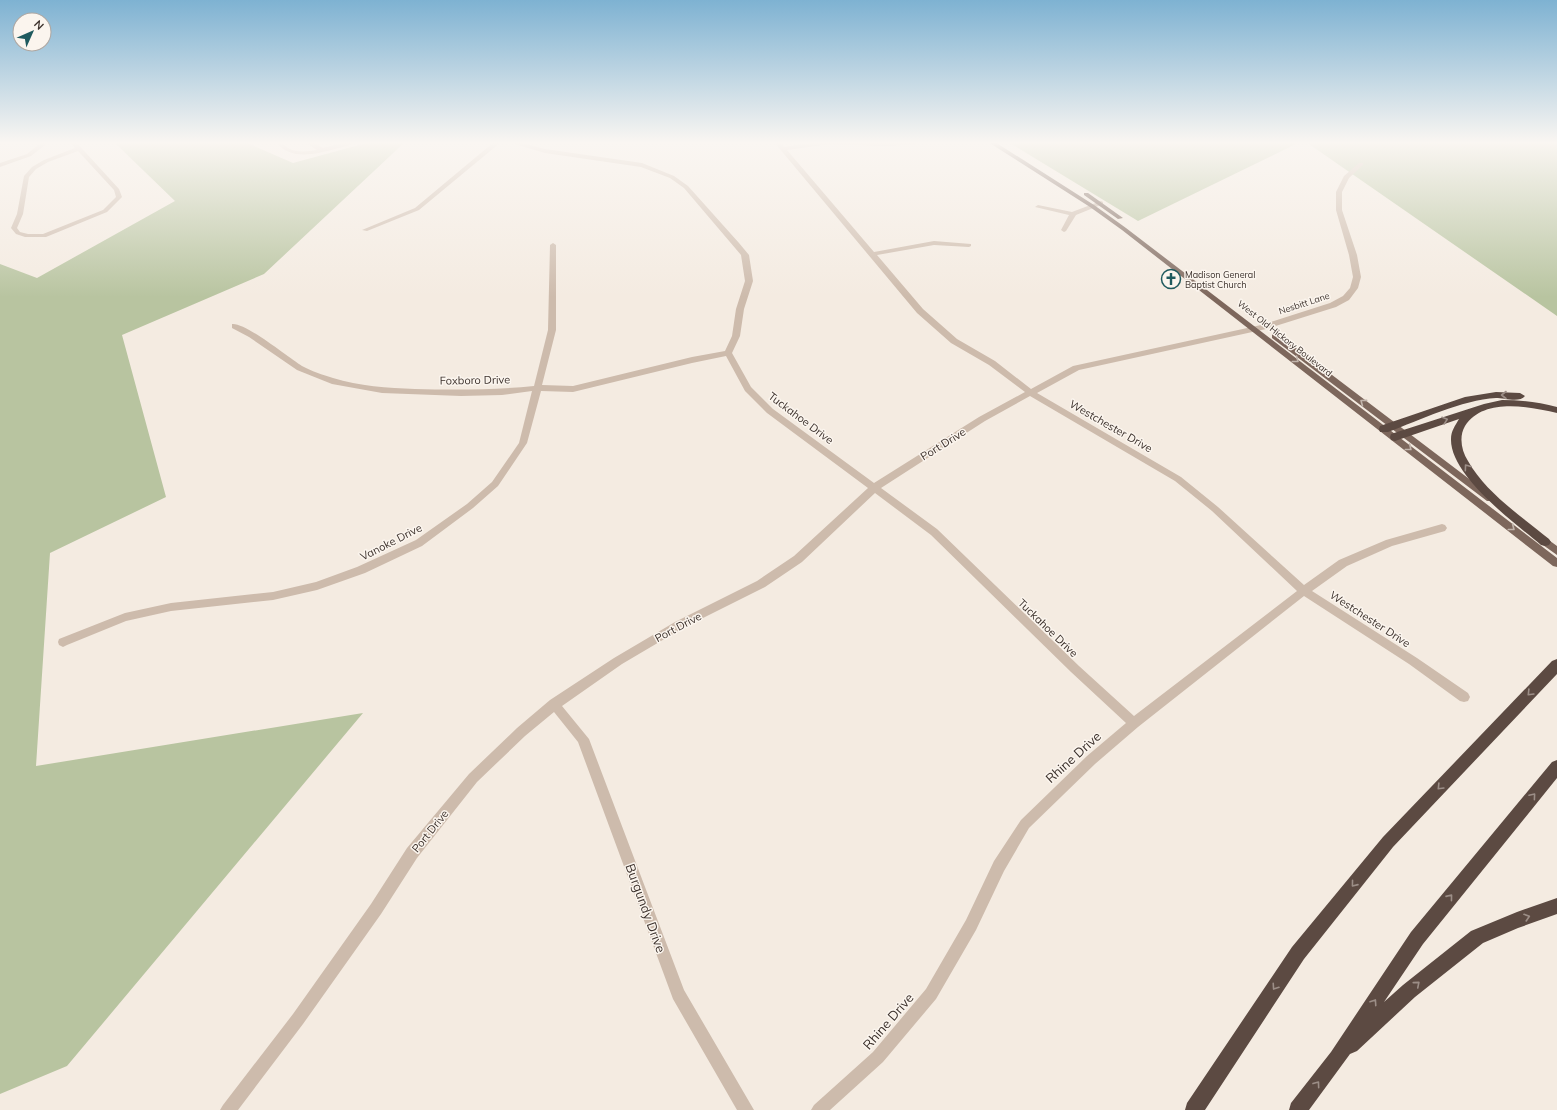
<svg xmlns="http://www.w3.org/2000/svg" width="1557" height="1110" viewBox="0 0 1557 1110" font-family="Mulish,sans-serif">
  <style>
    .green { fill: #b8c4a0 }
    .lines { fill: none; stroke-linecap: round; stroke-linejoin: round }
    .minor { fill: #cdbbac; fill-rule: evenodd }
    .major { fill: #7d675c; fill-rule: evenodd }
    .highway { fill: #5c4a42; fill-rule: evenodd }
    .oneway { stroke: #c2b5ac }
    .oneway2 { stroke: #9c8e87 }
    .labels { text-anchor: middle; dominant-baseline: central; stroke-width: 3; stroke-linejoin: round; paint-order: stroke }
    .far-poi-label { font-size: 9px; fill: #3b302b; stroke: #fbf5ee; text-anchor: start }
    .far-street-label { font-size: 9px; fill: #3b302b; stroke: #fbf5ee }
    .street-label { font-size: 11px; fill: #3b302b; stroke: #fbf5ee }
    .near-street-label { font-size: 13px; fill: #3b302b; stroke: #fbf5ee }
  </style>
  <rect width="100%" height="100%" fill="#f4ebe1"/>
  <path class="green" d="M114 142H245L293 163 370 142H405L264 274 122 335 166 497 50 553 36 766 363 713 67 1066 0 1094V264L37 278 175 201Z
    M1008 142H1300L1138 221Z
    M1306 142H1557V316Z"/>
  <g class="lines">
    <path class="minor" d="M42 142H49L31 156 0 167V163L27 154Z
      M70 142H76L119 189 122 197 107 212 46 237H25L16 234 11 228 17 214 24 176 32 167 44 160 75 148ZM78 151 114 190 116 197 103 210 43 234H28L20 232 17 228 23 214 29 177 36 169 48 162Z
      M276 142C283 142 284 146 290 149 298 153 308 151 317 150L305 142H312L323 148 346 142H356C350 146 342 147 335 149 315 154 291 161 276 142Z
      M494 142H501L419 210 367 231 362 230 415 208Z
      M508 142H518L545 149 642 163 674 176 688 186 739 243 749 255 753 281 744 309 740 336 732 353 751 387 773 409 874 483 979 417 1025 392 989 365 951 343 917 313 774 142H780L784 147 817 142H920L917 144 886 146 830 144 787 150 874 252 934 241 971 244V246L969 247 934 245 877 255 923 309 957 339 995 361 1031 389 1073 366 1261 325 1330 303 1343 296 1350 288 1353 277 1349 255 1336 210V192L1344 176 1359 163H1363V165L1349 178 1342 192V210L1357 255 1361 277 1358 288 1349 300 1336 307 1266 329 1079 370 1037 393 1181 477 1218 507 1304 585 1339 560 1386 540 1442 524 1445 525 1447 528 1445 531 1392 546 1347 566 1312 591 1417 658 1468 693 1470 697 1468 701 1464 702 1460 701 1409 664 1304 596 1138 727 1095 764 1029 828 1004 871 976 930 936 999 883 1062 830 1110H811L814 1105 873 1052 926 989 966 920 994 861 1021 820 1087 756 1126 723 1071 672 931 535 875 493 802 562 765 587 683 628 622 664 562 706 589 739 684 990 754 1110H737L673 999 578 742 554 712 525 736 477 782 417 858 381 914 303 1024 238 1110H220L223 1105 293 1014 371 904 407 848 469 774 517 728 550 700 614 658 675 622 757 581 794 556 868 488 767 413 745 391 726 356 692 363 573 392 541 391 527 443 498 486 473 508 422 546 365 573 317 590 273 600 171 611 126 621 67 645 63 647 59 645 58 642 59 639 125 613 171 603 273 592 316 582 357 567 416 540 467 504 492 482 519 443 532 391 502 395 461 396 382 393 332 384 297 370 249 337 232 328V324C245 322 289 358 302 366 311 371 323 375 333 378 359 386 388 388 415 389 455 390 494 390 534 386L548 330 550 245 553 243 556 245V330L542 385 573 386 692 357 725 351 732 336 736 309 745 281 741 255 684 188 670 178 641 167 545 153ZM1030 396 1175 481 1212 511 1297 591 1134 716 1079 666 937 529 881 488 985 421Z
      M1101 201 1103 202V204L1076 215 1066 231 1064 232 1061 230 1069 215 1035 207 1038 205 1072 212Z"/>
    <path class="major" d="M988 142H995L1094 205 1126 228 1557 558V567L1553 566 1122 230 1090 207Z
      M1084 193H1088L1123 218 1118 219 1084 195Z
      M1272 334H1278L1493 497 1495 499 1493 501H1487L1272 338Z
      M1539 533 1557 546V555L1536 540 1534 537 1536 534Z"/>
    <path class="highway" d="M1496 392 1520 393 1525 396C1520 403 1504 398 1496 398 1462 400 1420 420 1388 432H1380L1379 429 1380 426 1465 397Z
      M1502 400C1521 400 1539 402 1557 407V413C1530 407 1484 397 1465 426 1459 436 1461 450 1468 461 1486 493 1521 516 1549 539L1551 542 1549 545 1545 546 1541 545C1515 523 1450 476 1451 439 1451 431 1455 426 1459 419L1395 441 1391 440 1390 437 1391 434 1484 404Z
      M1557 659V674L1393 847 1304 959 1205 1110H1185L1187 1103 1292 947 1383 837 1552 661Z
      M1557 760V778L1423 944 1384 1002 1403 985 1471 931 1517 912 1557 898V914L1518 928 1483 943 1415 997 1357 1051 1350 1054 1309 1110H1289L1291 1103 1331 1052 1411 932 1552 762Z"/>
  </g>
  <defs><path id="oneway-chevron" d="M-2-3.5L2.5 0L-2 3.5" fill="none" stroke-width="1.6" stroke-linecap="round" stroke-linejoin="round"/></defs>
  <g class="oneway">
    <use href="#oneway-chevron" transform="translate(1296 360) rotate(38)"/>
    <use href="#oneway-chevron" transform="translate(1363 402) rotate(-143)"/>
    <use href="#oneway-chevron" transform="translate(1409 448) rotate(39)"/>
    <use href="#oneway-chevron" transform="translate(1512 528) rotate(38)"/>
  </g>
  <g class="oneway2">
    <use href="#oneway-chevron" transform="translate(1504 395) rotate(-180)"/>
    <use href="#oneway-chevron" transform="translate(1445 420) rotate(-19)"/>
    <use href="#oneway-chevron" transform="translate(1467 467) rotate(-126)"/>
    <use href="#oneway-chevron" transform="translate(1530 693) rotate(134)"/>
    <use href="#oneway-chevron" transform="translate(1440 787) rotate(134)"/>
    <use href="#oneway-chevron" transform="translate(1533 796) rotate(-50)"/>
    <use href="#oneway-chevron" transform="translate(1354 884) rotate(129)"/>
    <use href="#oneway-chevron" transform="translate(1450 897) rotate(-51)"/>
    <use href="#oneway-chevron" transform="translate(1527 917) rotate(-18)"/>
    <use href="#oneway-chevron" transform="translate(1417 984) rotate(-40)"/>
    <use href="#oneway-chevron" transform="translate(1275 987) rotate(124)"/>
    <use href="#oneway-chevron" transform="translate(1374 1002) rotate(-56)"/>
    <use href="#oneway-chevron" transform="translate(1317 1084) rotate(-54)"/>
  </g>
  <linearGradient id="sky" x2="0" y2="1"><stop stop-color="#7eb2d2"/><stop offset="0.48" stop-color="#faf6f2"/><stop offset="1" stop-color="#faf6f2" stop-opacity="0"/></linearGradient>
  <rect width="1557" height="297" fill="url(#sky)"/>
  <defs>
    <symbol id="church-ring" viewBox="-11 -11 22 22"><circle r="9.5" fill="#fbf5ee" stroke="#1f5a5e" stroke-width="1.5"/><path d="M-1.2-6h2.4v3.5h3.3v2.4h-3.3V6h-2.4V-.1h-3.3v-2.4h3.3Z" fill="#1f5a5e"/></symbol>
  </defs>
  <g fill-rule="evenodd">
    <use href="#church-ring" x="1160" y="268" width="22" height="22"/>
  </g>
  <g class="labels">
    <g class="far-poi-label">
      <text x="1185" y="274">Madison General<tspan x="1185" dy="10">Baptist Church</tspan></text>
    </g>
    <g class="far-street-label">
      <text transform="translate(1304 303) rotate(-18)">Nesbitt Lane</text>
      <text transform="translate(1285 338) rotate(38)">West Old Hickory Boulevard</text>
    </g>
    <g class="street-label">
      <text transform="translate(475 380) rotate(-1)">Foxboro Drive</text>
      <text transform="translate(801 418) rotate(37)">Tuckahoe Drive</text>
      <text transform="translate(1111 426) rotate(30)">Westchester Drive</text>
      <text transform="translate(943 444) rotate(-32)">Port Drive</text>
      <text transform="translate(391 542) rotate(-27)">Vanoke Drive</text>
      <text transform="translate(1370 619) rotate(33)">Westchester Drive</text>
      <text transform="translate(678 627) rotate(-28)">Port Drive</text>
      <text transform="translate(1048 628) rotate(44)">Tuckahoe Drive</text>
      <text transform="translate(430 831) rotate(-51)">Port Drive</text>
    </g>
    <g class="near-street-label">
      <text transform="translate(1073 757) rotate(-42)">Rhine Drive</text>
      <text transform="translate(646 908) rotate(70)">Burgundy Drive</text>
      <text transform="translate(888 1021) rotate(-49)">Rhine Drive</text>
    </g>
  </g>
  <g transform="translate(32 32) rotate(45)"><circle r="19" fill="#fbf5ee" stroke="#aea6a0"/>
  <path d="M0-3L7 15L0 10L-7 15Z" fill="#1f5a5e"/>
  <text y="-6" font-size="11" font-weight="bold" text-anchor="middle" fill="#3b302b">N</text>
  </g>
</svg>
